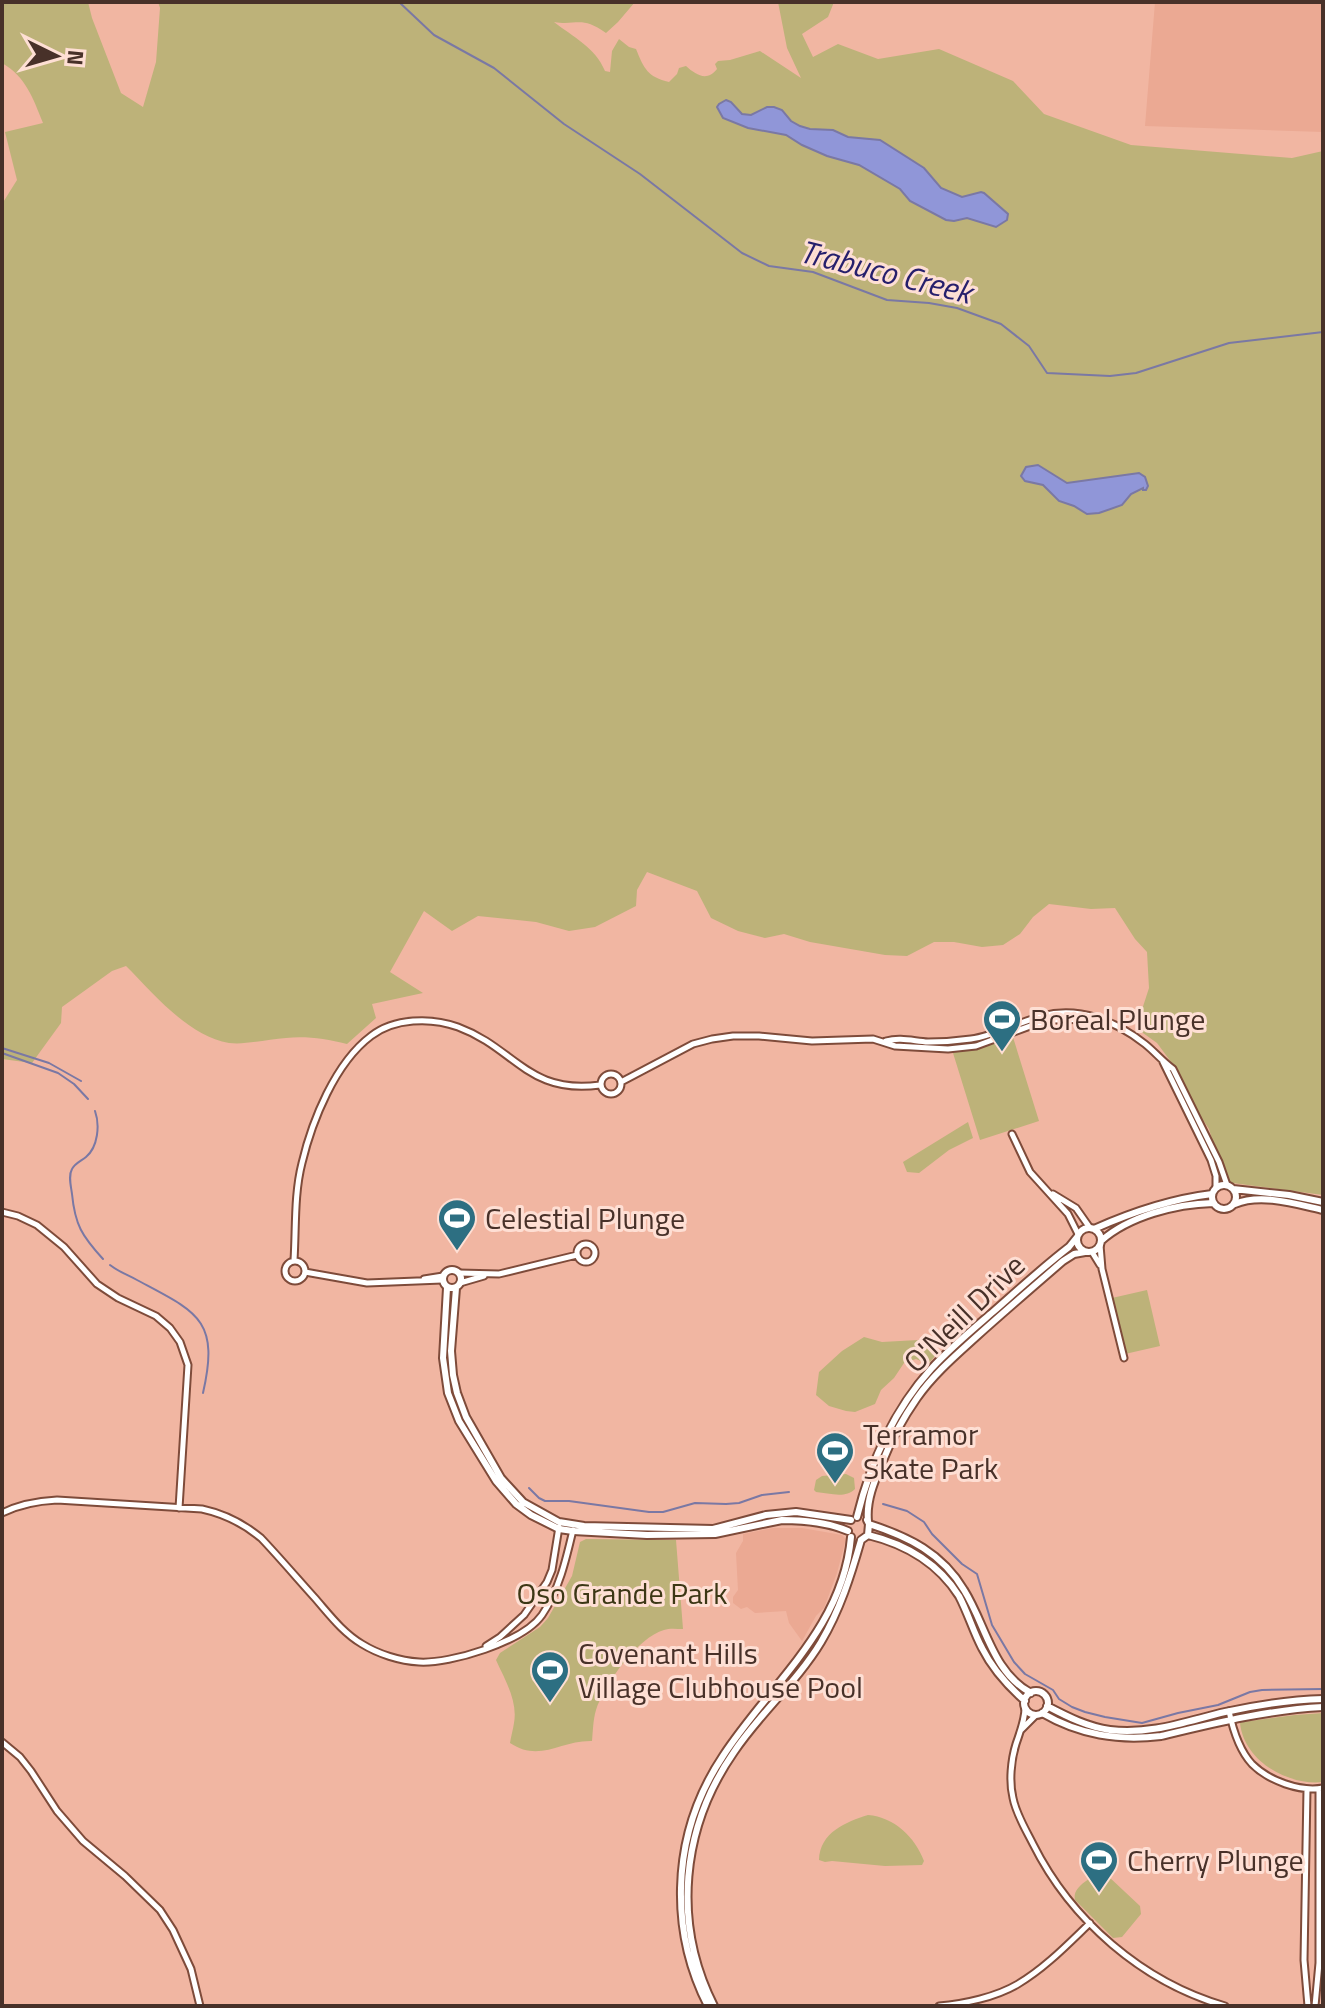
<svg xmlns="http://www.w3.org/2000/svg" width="1325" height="2008" viewBox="0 0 1325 2008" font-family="'Titillium Web',sans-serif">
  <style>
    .built { fill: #eba993 }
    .green { fill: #bdb279 }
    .water { fill: #9096d8; stroke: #7a78a4; stroke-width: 2 }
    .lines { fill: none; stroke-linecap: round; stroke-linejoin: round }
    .stream { stroke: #7a78a4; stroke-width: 2 }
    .minor-casing { stroke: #7e4b3a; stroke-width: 9 }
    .major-casing { stroke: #7e4b3a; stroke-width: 10 }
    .minor { stroke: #fff; stroke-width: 5 }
    .major { stroke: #fff; stroke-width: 6 }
    .labels { text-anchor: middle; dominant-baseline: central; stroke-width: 6; stroke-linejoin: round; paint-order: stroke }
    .poi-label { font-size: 30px; fill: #483129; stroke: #fedfd4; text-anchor: start }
    .street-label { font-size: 30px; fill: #483129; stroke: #fedfd4 }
    .park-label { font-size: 30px; fill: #3c3715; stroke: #fedfd4 }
    .water-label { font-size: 32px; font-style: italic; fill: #261f6c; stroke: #fedfd4 }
  </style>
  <rect width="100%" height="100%" fill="#f1b6a2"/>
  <path class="built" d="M1155 2H1323V132L1145 126Z
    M773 1528H802L842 1535 846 1539 837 1573 824 1608 816 1616 802 1641 789 1623 786 1611 755 1613 747 1607 741 1609 733 1603V1597L738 1590 736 1553 743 1541V1534Z"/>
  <path class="green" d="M2 2H88L92 18 121 93 143 107 156 62 160 8 158 2H635L618 22 606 33C581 15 577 26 554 22 573 37 595 47 605 71L610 72 612 51 619 39 629 47 636 49C644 69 648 77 669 82L677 74 679 68 686 66C696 75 707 82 717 69L715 64 718 61 730 60 760 51 801 78 787 48 778 2H834L828 17 802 34 813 57 838 44 878 59 939 49 1013 81 1044 114 1131 145 1292 158 1323 151V1195L1225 1182 1209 1129 1191 1102 1177 1070 1157 1043 1136 1028 1149 988 1147 952 1135 939 1115 908 1091 909 1049 904 1033 917 1020 934 1003 945 982 947 954 942H934L907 956 885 955 810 942 784 934 765 938 738 931 711 918 697 891 647 872 637 890 636 906 595 927 569 931 536 922 478 916 452 931 424 911 390 972 423 993 372 1004 376 1018 347 1044C326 1039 307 1036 286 1038 268 1039 247 1045 229 1043 188 1036 154 994 126 966L112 971 62 1007 61 1023 32 1063 2 1059V204L17 180 5 132 43 123C33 98 26 77 2 63Z
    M1012 1034 1039 1121 980 1140 953 1053Z
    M968 1122 973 1138 949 1150 919 1173 907 1172 903 1162Z
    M1147 1290 1160 1346 1125 1354 1112 1298Z
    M864 1337 882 1342 918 1340 936 1355 928 1364 916 1359 904 1363 894 1378 881 1390 875 1404 855 1412 846 1411 829 1406 816 1395 819 1372 842 1351Z
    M846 1474 854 1478 855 1489C845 1499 829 1493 816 1492L814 1490 816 1480 822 1476Z
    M586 1539 676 1540 683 1629C677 1629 669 1628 664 1630 638 1637 604 1685 596 1710 593 1720 593 1731 592 1741 561 1740 540 1763 510 1743 511 1736 513 1730 514 1723 518 1701 505 1680 496 1660L500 1653 540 1627 548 1618 572 1576 580 1542Z
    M1323 1713V1782C1288 1786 1244 1761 1240 1723L1243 1722 1295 1715Z
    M868 1815C894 1817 915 1837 924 1861L922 1865 885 1866 832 1861 825 1862 819 1860C820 1832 846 1822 868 1815Z
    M1101 1871H1106L1108 1876 1140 1906 1141 1914 1122 1937 1113 1938 1075 1900C1072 1886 1091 1879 1101 1871Z"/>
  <path class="water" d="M726 100 731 102 742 114 751 115 767 107H774L782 110 791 121 800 126 810 129 833 130 848 137 880 140 924 168 941 188 962 197 981 192 984 193 1008 214 1007 220 996 227 967 218 954 221 946 220 910 201 900 189 859 165 827 156 802 145 786 135 748 128 723 118 717 107 719 104Z
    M1038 465 1067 483 1139 473 1145 477 1148 486 1146 490H1143V488L1131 494 1122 505 1099 513 1087 514 1074 506 1059 501 1043 485 1025 481 1021 476 1026 467Z"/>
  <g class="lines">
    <path class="stream" d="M399 2 434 35 494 68 564 124 640 174 742 253 769 266 813 272 887 300 929 303 957 308 1001 324 1029 346 1047 373 1110 376 1136 373 1229 343 1323 332
      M2 1048 49 1063 81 1081
      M2 1053 58 1073 74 1084 88 1099
      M95 1111C100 1125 98 1147 86 1157 81 1161 75 1163 72 1169 68 1176 71 1186 72 1194 75 1225 82 1236 103 1259
      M110 1265C119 1272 128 1275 137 1280 197 1312 220 1319 203 1393
      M529 1488 539 1498 545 1501H569L649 1512H663L695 1503 726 1504 739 1503 762 1495 789 1492
      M883 1504 907 1511 924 1522 932 1534 962 1564 977 1574 992 1625 1014 1662 1025 1674 1053 1690 1059 1699 1072 1707 1085 1712 1105 1717 1142 1723 1178 1713 1218 1705 1250 1692 1262 1690 1323 1689"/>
    <defs>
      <path id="minor" d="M886 1041C900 1037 913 1041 928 1042 943 1042 957 1041 971 1039 995 1036 1018 1022 1042 1016 1079 1006 1116 1021 1145 1044 1155 1052 1162 1061 1173 1069L1219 1162 1227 1185
        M1163 1062 1211 1160 1216 1176V1188
        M601 1084a10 10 0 1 1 20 0a10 10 0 1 1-20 0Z
        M621 1082 693 1044 712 1039 733 1036H759L812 1041 873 1039 895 1046 948 1049 976 1046 1033 1025 1053 1020 1100 1019
        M1012 1134 1030 1172 1068 1214 1078 1234
        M1053 1194 1076 1208 1090 1228
        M2 1212 18 1216 37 1225 64 1247 97 1284 118 1298 156 1316 170 1328 180 1342 188 1365 179 1508
        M577 1253a9 9 0 1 1 18 0a9 9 0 1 1-18 0Z
        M1100 1245 1102 1269 1124 1358
        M1092 1252 1100 1265
        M294 1260C296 1229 294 1194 302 1163 312 1121 335 1063 371 1036 394 1018 431 1017 458 1027 515 1048 528 1095 600 1085
        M285 1271a10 10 0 1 1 20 0a10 10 0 1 1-20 0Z
        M305 1272 367 1283 442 1280
        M459 1273 499 1274 577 1255
        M424 1279 443 1276
        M460 1283 484 1276
        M2 1513C20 1504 37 1501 57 1500L202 1509C225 1514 243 1523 261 1538 279 1557 296 1577 314 1597 329 1614 342 1632 362 1644 378 1654 400 1661 419 1662 450 1664 523 1642 542 1615 559 1590 566 1560 573 1530
        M486 1646 500 1637 524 1615 547 1582 552 1570 559 1527
        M1025 1708C1025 1720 1020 1732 1016 1744 1011 1760 1009 1782 1013 1798 1016 1814 1026 1830 1033 1844 1071 1920 1142 1982 1225 2006
        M1229 1711C1233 1730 1239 1750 1252 1764 1269 1781 1300 1792 1323 1788
        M1021 1730 1036 1715
        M2 1742 20 1757 31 1771 57 1811 83 1841 125 1876 160 1910 173 1930 191 1969 200 2006
        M1307 1789 1304 1960 1308 2006
        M939 2006C964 2004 996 1997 1018 1984 1045 1968 1067 1945 1090 1923
        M1315 2006 1319 1963V1789"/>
      <path id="major" d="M1212 1197a12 12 0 1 1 24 0a12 12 0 1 1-24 0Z
        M1233 1189 1289 1195 1323 1202
        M1235 1204C1261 1193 1296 1204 1323 1210
        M1077 1240a12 12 0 1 1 24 0a12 12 0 1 1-24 0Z
        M1094 1229C1132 1212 1171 1199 1212 1194
        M1101 1241C1129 1216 1176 1204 1213 1203
        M443 1279a9 9 0 1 1 18 0a9 9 0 1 1-18 0Z
        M447 1288 443 1358 448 1393 459 1421 496 1481 516 1504 531 1515 559 1529 573 1531 647 1535 715 1534 782 1520C804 1520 827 1522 848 1531
        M456 1288 451 1351 453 1375 457 1393 466 1417 501 1478 523 1502 559 1522 584 1526 713 1529 766 1515 796 1512 851 1520
        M857 1517C870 1464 894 1410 931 1369 950 1348 972 1330 994 1311 1019 1289 1043 1267 1069 1247L1077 1237
        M867 1520 869 1524C909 1537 942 1553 964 1590 986 1625 992 1672 1031 1693
        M868 1521C866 1501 874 1482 882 1463 891 1440 903 1418 917 1398 933 1375 955 1356 976 1337 1005 1311 1034 1286 1063 1261L1074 1254 1085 1252
        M868 1535C905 1544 938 1563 959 1596 968 1613 973 1631 982 1648 992 1668 1008 1686 1025 1701
        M861 1540 868 1535 869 1524
        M1024 1703a12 12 0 1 1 24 0a12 12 0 1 1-24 0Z
        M1047 1706C1068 1717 1088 1727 1110 1730 1151 1735 1187 1721 1225 1712 1257 1705 1290 1700 1323 1699
        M1042 1713C1080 1735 1118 1741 1161 1736 1215 1723 1267 1710 1323 1707
        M708 2006C689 1969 680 1930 681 1888 682 1841 697 1795 723 1756 770 1684 843 1629 851 1537
        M714 2006C672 1923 681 1828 734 1752 760 1713 797 1682 821 1642 840 1610 851 1575 861 1540"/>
    </defs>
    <use href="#minor" class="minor-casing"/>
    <use href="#major" class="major-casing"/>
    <use href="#minor" class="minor"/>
    <use href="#major" class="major"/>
  </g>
  <defs>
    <symbol id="stadium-pin" viewBox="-11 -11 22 30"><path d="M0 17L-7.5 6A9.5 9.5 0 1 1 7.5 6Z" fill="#2d6f82" stroke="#fedfd4"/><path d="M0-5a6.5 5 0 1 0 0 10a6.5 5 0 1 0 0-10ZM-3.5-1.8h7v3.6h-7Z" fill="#fff"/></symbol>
  </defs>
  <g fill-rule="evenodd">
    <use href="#stadium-pin" x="980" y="997" width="44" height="60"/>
    <use href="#stadium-pin" x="435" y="1196" width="44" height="60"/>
    <use href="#stadium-pin" x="813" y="1429" width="44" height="60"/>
    <use href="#stadium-pin" x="528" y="1648" width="44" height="60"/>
    <use href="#stadium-pin" x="1077" y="1838" width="44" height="60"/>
  </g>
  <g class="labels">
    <g class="poi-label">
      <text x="1030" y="1019">Boreal Plunge</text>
      <text x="485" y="1218">Celestial Plunge</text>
      <text x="863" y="1434">Terramor<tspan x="863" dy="34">Skate Park</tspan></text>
      <text x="578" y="1653">Covenant Hills<tspan x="578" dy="34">Village Clubhouse Pool</tspan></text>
      <text x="1127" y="1860">Cherry Plunge</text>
    </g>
    <g class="street-label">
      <text transform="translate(964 1313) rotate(-44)">O'Neill Drive</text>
    </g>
    <g class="park-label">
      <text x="622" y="1593">Oso Grande Park</text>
    </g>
    <g class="water-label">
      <text transform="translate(886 271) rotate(14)">Trabuco Creek</text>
    </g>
  </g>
  <rect width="1325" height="2008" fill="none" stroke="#483129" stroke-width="8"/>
  <g transform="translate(56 56) rotate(95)" stroke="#fedfd4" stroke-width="6" paint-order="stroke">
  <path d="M0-6L14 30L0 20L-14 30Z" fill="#483129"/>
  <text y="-12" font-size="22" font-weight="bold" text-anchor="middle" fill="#483129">N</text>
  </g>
</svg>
